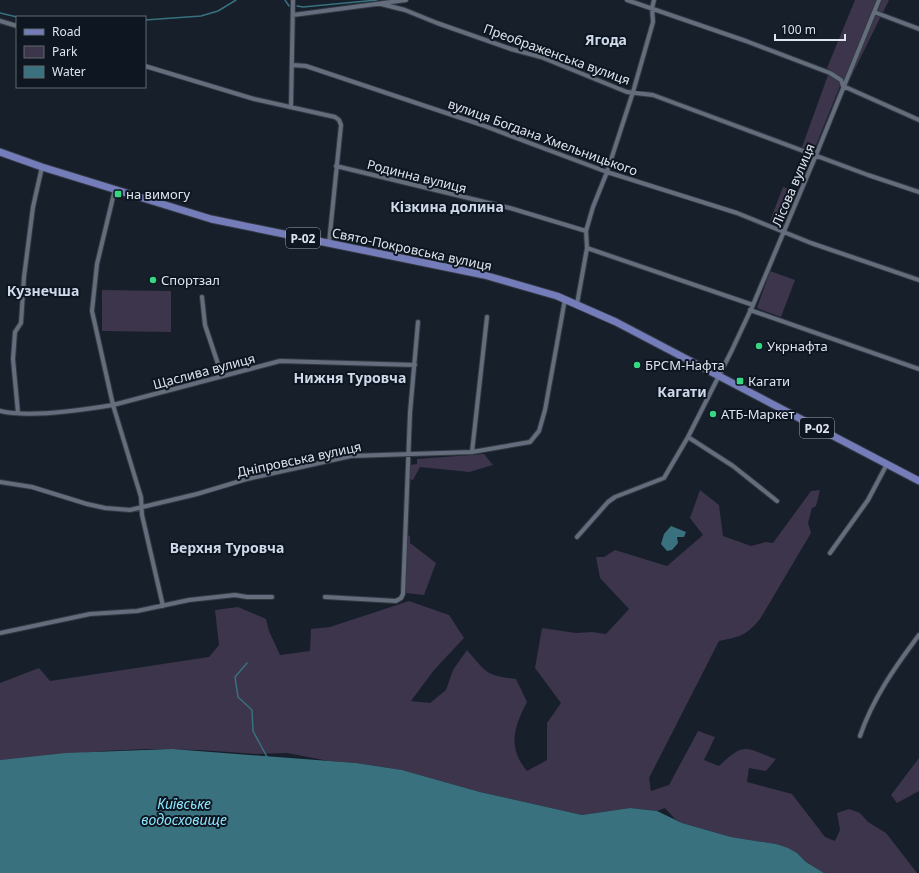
<svg xmlns="http://www.w3.org/2000/svg" width="919" height="873" viewBox="0 0 919 873" font-family="'Noto Sans',sans-serif">
  <style>
    .green { fill: #3c354c }
    .water { fill: #39717f }
    .lines { fill: none; stroke-linecap: round; stroke-linejoin: round }
    .stream { stroke: #39717f; stroke-width: 1.5 }
    .minor-casing { stroke: #333943; stroke-width: 6 }
    .primary-casing { stroke: #333943; stroke-width: 9 }
    .minor { stroke: #636d7c; stroke-width: 4 }
    .primary { stroke: #747cb9; stroke-width: 7 }
    .poi-dot { fill: #35d881; stroke: #0e1621; stroke-width: 1.5 }
    .labels { text-anchor: middle; dominant-baseline: central; stroke-width: 4; stroke-linejoin: round; paint-order: stroke }
    .shield { fill: #0e1621; stroke: #a0a6b0; stroke-width: 1 }
    .shield-label { font-size: 12px; font-weight: bold; fill: #dee4ed }
    .street-label { font-size: 13px; fill: #dee4ed; stroke: #0e1621 }
    .poi-label { font-size: 13px; fill: #dee4ed; stroke: #0e1621; text-anchor: start }
    .neighbourhood-label { font-size: 14px; font-weight: bold; fill: #ced9ea; stroke: #0e1621 }
    .water-label { font-size: 14px; font-style: italic; fill: #8be6fd; stroke: #0e1621 }
  </style>
  <rect width="100%" height="100%" fill="#171f2b"/>
  <path class="green" d="M855 0H889L848 83 827 68Z
    M828 75 838 81 840 86 814 150 802 147Z
    M783 187 794 191 781 225 770 221Z
    M770 271 795 280 781 317 757 308Z
    M102 290 171 291V332L102 331Z
    M484 454 493 465 469 472 420 467 413 480 409 479 410 465 417 464V459Z
    M700 490 719 505 723 536 751 546 766 542 773 543 811 491 820 490 816 506 812 508 808 523 811 533 760 619C746 636 739 637 719 641L649 778 651 791 669 785 698 731 715 737 704 760 719 766C745 741 745 748 776 759L766 771 749 768 747 782 792 794 825 837 835 841 840 830 837 813 849 809 860 813 868 822 886 833 917 873H824L806 862 797 853 788 849 776 844 731 837 682 823 675 819 665 808 657 811 630 808 582 815 480 792 402 770 356 763 329 761 287 753 257 754 200 750 148 749 104 751 0 760V683L39 668 50 681 209 657 219 645 215 610 238 607 266 619 269 631 280 655 310 651 311 629 330 627 409 601 449 615 464 638 434 670 411 701 430 703 446 690 453 670 467 650C486 672 486 676 516 679L527 702C514 727 507 747 527 771L547 760V723L561 703 535 668 542 628 576 633 592 632 606 634 629 609 600 578 596 557H604L615 550 667 566 703 535 690 518Z
    M407 535 410 536V543L436 563 424 595 405 593Z
    M919 758V791L897 803 891 795Z"/>
  <path class="water" d="M671 526 686 532 684 537H677L678 543 672 550 667 551 661 544 664 534Z
    M172 749 356 763 402 770 480 792 582 815 630 808 657 811 682 823 731 837 776 844 788 848 797 853 806 862 824 873H0V760L66 753Z"/>
  <g class="lines">
    <path class="stream" d="M285 0 289 6
      M297 6 303 7 377 0
      M0 13 17 17
      M145 20 201 16 218 11 236 0
      M247 663 235 677 238 697 252 710 253 731 267 757"/>
    <defs>
      <path id="minor" d="M627 0 746 41 830 73 841 80 843 86 919 120
        M381 4 405 10 437 23 511 49 541 57 627 92 653 95 868 175 919 192
        M874 12 919 29
        M293 15 406 0
        M0 21 17 26
        M293 65 306 66 482 125 607 172 737 213 811 243 919 280
        M145 66 254 99 335 117 339 120 341 125 329 243
        M291 107 293 0
        M336 166 510 208 586 231
        M115 189 97 264 92 311 113 405 141 497 142 515 163 606
        M587 248 753 305
        M202 297 205 325 222 376
        M577 304 587 248 586 231 593 207 607 172 633 92 653 22 652 8 654 0
        M750 310 919 369
        M0 411C29 418 83 410 113 405L280 361 415 365
        M18 413 13 359 15 332 21 323 24 277 33 207 42 167
        M688 437 733 466 777 501
        M472 452 487 317
        M0 482 32 487 87 504 105 508 130 510 197 494 247 479 351 456 472 452 530 442 539 431 545 410 565 299
        M577 537 608 502 615 497 664 478 688 437 732 350 753 305 816 155 879 0
        M830 553 868 500 887 464
        M325 597 396 601 401 598 403 594 410 413 418 322
        M0 633 90 614 137 611 189 600 235 595 247 597H272
        M860 736C873 698 895 667 919 635"/>
      <path id="primary" d="M0 152 42 167 211 219 484 275 557 296 616 322 919 481"/>
    </defs>
    <use href="#minor" class="minor-casing"/>
    <use href="#primary" class="primary-casing"/>
    <use href="#minor" class="minor"/>
    <use href="#primary" class="primary"/>
  </g>
  <g class="poi-dot">
    <rect x="114" y="190" width="8" height="8" rx="2"/>
    <circle cx="153" cy="280" r="4"/>
    <circle cx="759" cy="346" r="4"/>
    <circle cx="637" cy="365" r="4"/>
    <rect x="736" y="377" width="8" height="8" rx="2"/>
    <circle cx="713" cy="414" r="4"/>
  </g>
  <g class="labels">
    <g class="shield">
      <rect x="286" y="228" width="34" height="20" rx="3"/>
      <rect x="800" y="418" width="34" height="20" rx="3"/>
    </g>
    <g class="shield-label">
      <text x="303" y="238">Р-02</text>
      <text x="817" y="428">Р-02</text>
    </g>
    <g class="street-label">
      <text transform="translate(557 54) rotate(20)">Преображенська вулиця</text>
      <text transform="translate(543 137) rotate(20)">вулиця Богдана Хмельницького</text>
      <text transform="translate(417 176) rotate(14)">Родинна вулиця</text>
      <text transform="translate(793 185) rotate(-67)">Лісова вулиця</text>
      <text transform="translate(412 249) rotate(12)">Свято-Покровська вулиця</text>
      <text transform="translate(204 371) rotate(-15)">Щаслива вулиця</text>
      <text transform="translate(299 459) rotate(-12)">Дніпровська вулиця</text>
    </g>
    <g class="poi-label">
      <text x="126" y="194">на вимогу</text>
      <text x="161" y="280">Спортзал</text>
      <text x="767" y="346">Укрнафта</text>
      <text x="645" y="365">БРСМ-Нафта</text>
      <text x="748" y="381">Кагати</text>
      <text x="721" y="414">АТБ-Маркет</text>
    </g>
    <g class="neighbourhood-label">
      <text x="606" y="39">Ягода</text>
      <text x="447" y="206">Кізкина долина</text>
      <text x="43" y="290">Кузнечша</text>
      <text x="350" y="377">Нижня Туровча</text>
      <text x="682" y="391">Кагати</text>
      <text x="227" y="547">Верхня Туровча</text>
    </g>
    <g class="water-label">
      <text x="184" y="803">Київське<tspan x="184" dy="16">водосховище</tspan></text>
    </g>
  </g>
  <rect x="16" y="16" width="130" height="72" fill="#0e1621" stroke="#616873"/>
  <rect x="24" y="29" width="20" height="6" fill="#747cb9" stroke="#616873"/>
  <text x="52" y="36" font-size="12" fill="#dee4ed">Road</text>
  <rect x="24" y="46" width="20" height="12" fill="#3c354c" stroke="#616873"/>
  <text x="52" y="56" font-size="12" fill="#dee4ed">Park</text>
  <rect x="24" y="66" width="20" height="12" fill="#39717f" stroke="#616873"/>
  <text x="52" y="76" font-size="12" fill="#dee4ed">Water</text>
  <path d="M775 34v6h70v-6" fill="none" stroke="#dee4ed" stroke-width="2"/>
  <text x="781" y="34" font-size="12" fill="#dee4ed" stroke="#0e1621" stroke-width="3" paint-order="stroke">100 m</text>
</svg>
